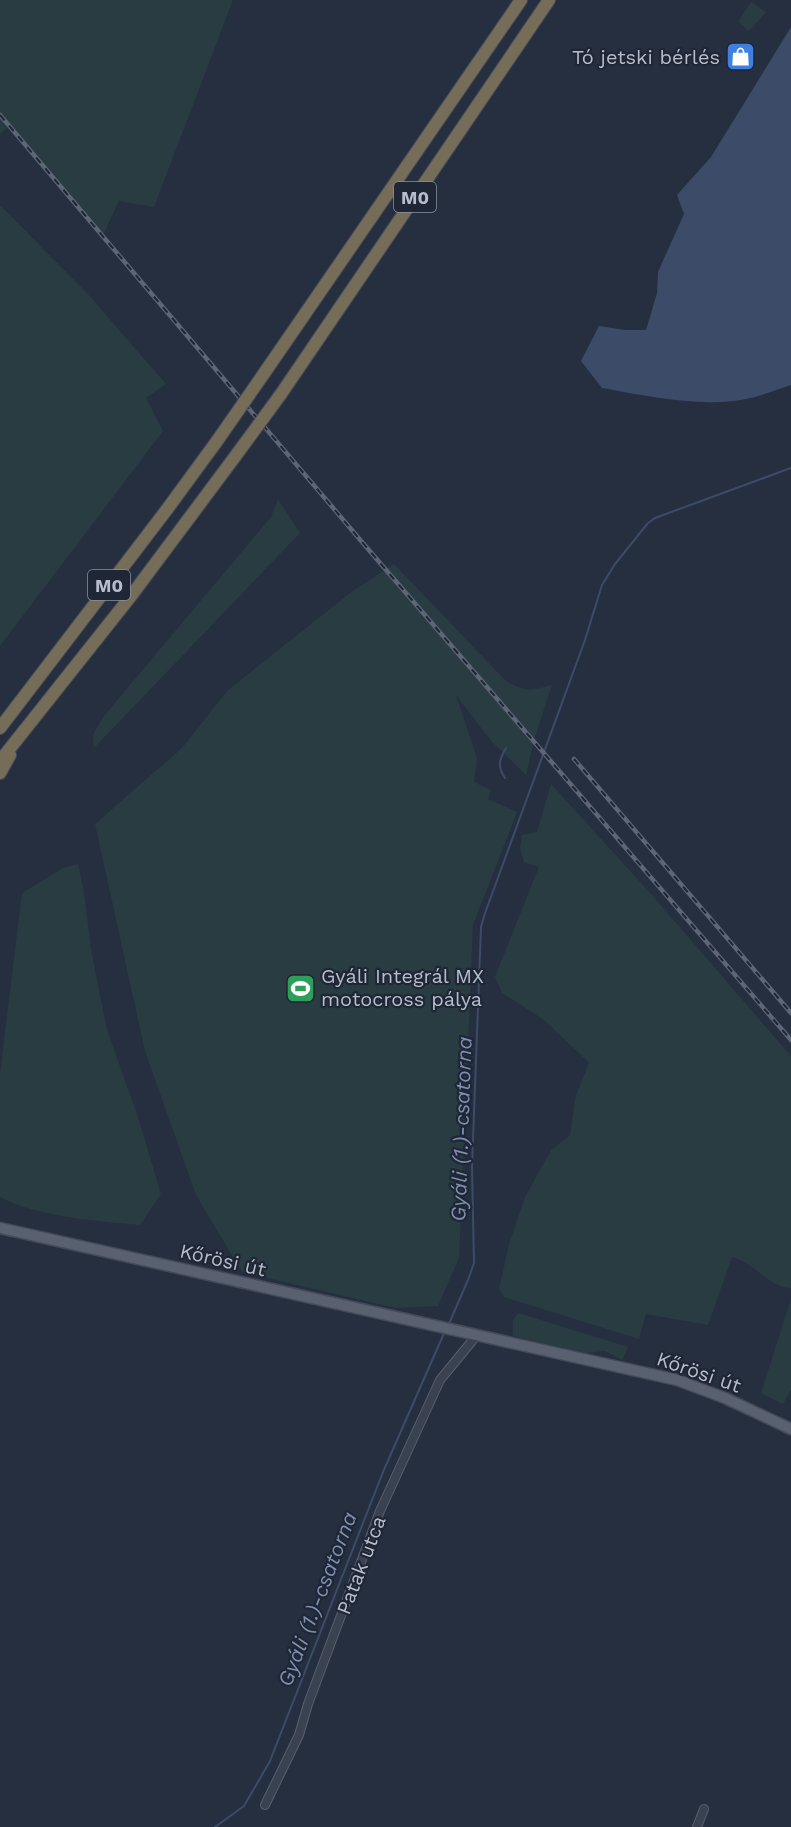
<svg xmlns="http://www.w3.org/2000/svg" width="791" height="1827" viewBox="0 0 791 1827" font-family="'Work Sans',sans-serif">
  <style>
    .green { fill: #283c41 }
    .water { fill: #3c4b68 }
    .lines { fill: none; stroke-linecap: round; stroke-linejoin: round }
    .stream { stroke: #3c4b68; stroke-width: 2 }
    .minor-casing { stroke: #585f6d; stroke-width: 10 }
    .major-casing { stroke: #444a59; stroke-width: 13 }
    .highway-casing { stroke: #454c5a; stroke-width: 14 }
    .minor { stroke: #3a4150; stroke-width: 8 }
    .major { stroke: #596070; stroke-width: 10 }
    .highway { stroke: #766d58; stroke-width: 12 }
    .rail-casing { stroke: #5d6577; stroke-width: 4.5 }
    .rail { stroke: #1f2635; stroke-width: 2; stroke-dasharray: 7; stroke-linecap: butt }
    .highway-bridge-casing { stroke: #454c5a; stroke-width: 14; stroke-linecap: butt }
    .highway-bridge { stroke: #766d58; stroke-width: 12 }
    .labels { text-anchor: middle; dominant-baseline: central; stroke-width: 4.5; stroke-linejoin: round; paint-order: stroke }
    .shield { fill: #1f2635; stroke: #89909d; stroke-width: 1.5 }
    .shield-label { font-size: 18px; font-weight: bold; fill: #b7bdca }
    .poi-label { font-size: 20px; fill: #b7bdca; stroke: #1f2635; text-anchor: end }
    .street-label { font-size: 20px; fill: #b7bdca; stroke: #1f2635 }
    .water-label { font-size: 21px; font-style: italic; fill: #7f8fb1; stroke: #1f2635 }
  </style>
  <rect width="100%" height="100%" fill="#262f40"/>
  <path class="green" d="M0 0H233L154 207 119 201 102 237 9 125 0 134Z
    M751 2 766 12 749 31 738 22Z
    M0 205 87 293 166 384 146 398 163 431 0 646Z
    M278 499 300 533 94 748 93 734 104 716 271 517Z
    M394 564 506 681C525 692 531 691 552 685L535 737 526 775 491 741 456 695 477 758 474 782 491 790 488 799 517 812 473 925 459 1258 438 1306 395 1308 242 1272 196 1195 145 1051 95 824 182 748 228 690 354 590Z
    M551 784 652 895 791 1056V1288C768 1287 754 1262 732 1257L708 1325 646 1314 639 1339 504 1297 499 1289 509 1244 525 1197 551 1150 570 1135 576 1095 589 1063 544 1020 502 993 495 977 539 867 524 862 520 848 522 835 537 832Z
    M78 864 84 892 91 950 107 1030 139 1120 161 1194 140 1225C98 1221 37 1217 0 1197V1073L22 893 63 868Z
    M791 1299V1390L783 1404 761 1393Z
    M518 1313 628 1347 622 1360 605 1351 585 1353 513 1336V1320Z"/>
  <path class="water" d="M791 27V385C776 390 761 396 746 399 703 408 645 396 602 388L581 361 599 326 625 330H646L657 293 658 272 684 214 677 195 711 157Z"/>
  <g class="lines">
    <path class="stream" d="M505 778C497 766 499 760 506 748
      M448 1326 468 1280 474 1263 472 1167 481 927 484 916 585 640 602 585 615 564 648 523 655 518 791 468
      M215 1827 244 1806 270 1761 383 1472 445 1331"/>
    <defs>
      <path id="minor" d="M265 1805 299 1735 308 1704 380 1511 440 1380 477 1335
        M697 1827 704 1809"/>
      <path id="major" d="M0 1228 677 1380 725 1398 791 1429"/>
      <path id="highway" d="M265 372 521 0
        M281 394 549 0
        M0 728 168 508 217 441
        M0 761 131 596 234 458
        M0 773 10 755"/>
    </defs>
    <use href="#minor" class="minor-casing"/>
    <use href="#major" class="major-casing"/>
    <use href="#highway" class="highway-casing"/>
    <use href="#minor" class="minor"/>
    <use href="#major" class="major"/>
    <use href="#highway" class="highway"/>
    <defs>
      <path id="rail" d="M0 115 362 542 791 1040
        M574 759 791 1013"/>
    </defs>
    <use href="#rail" class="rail-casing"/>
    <use href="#rail" class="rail"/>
    <defs>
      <path id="highway-bridge" d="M217 441 265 372
        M234 458 281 394"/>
    </defs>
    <use href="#highway-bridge" class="highway-bridge-casing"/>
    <use href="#highway-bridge" class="highway-bridge"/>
  </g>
  <defs>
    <symbol id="shop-square" viewBox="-11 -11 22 22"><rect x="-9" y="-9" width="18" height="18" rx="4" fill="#3f7fe0" stroke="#1f2635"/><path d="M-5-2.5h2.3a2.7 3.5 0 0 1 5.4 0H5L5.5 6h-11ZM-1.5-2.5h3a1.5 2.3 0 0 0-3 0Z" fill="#fff"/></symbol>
    <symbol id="stadium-square" viewBox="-11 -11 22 22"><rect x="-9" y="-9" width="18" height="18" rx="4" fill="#2e9e5b" stroke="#1f2635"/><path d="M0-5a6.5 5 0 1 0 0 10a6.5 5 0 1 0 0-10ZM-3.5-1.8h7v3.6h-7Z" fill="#fff"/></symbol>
  </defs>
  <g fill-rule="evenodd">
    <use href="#shop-square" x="724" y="40" width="33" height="33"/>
    <use href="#stadium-square" x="284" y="972" width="33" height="33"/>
  </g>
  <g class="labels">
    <g class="shield">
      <rect x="394" y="182" width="42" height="30" rx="4.5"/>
      <rect x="88" y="570" width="42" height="30" rx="4.5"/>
    </g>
    <g class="shield-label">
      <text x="415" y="197">M0</text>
      <text x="109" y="585">M0</text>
    </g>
    <g class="poi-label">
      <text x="720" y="57">Tó jetski bérlés</text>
      <text x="321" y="976" text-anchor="start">Gyáli Integrál MX<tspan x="321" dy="23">motocross pálya</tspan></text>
    </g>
    <g class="street-label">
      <text transform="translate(223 1260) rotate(13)">Kőrösi út</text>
      <text transform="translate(699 1372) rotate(19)">Kőrösi út</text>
      <text transform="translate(361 1565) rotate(-69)">Patak utca</text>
    </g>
    <g class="water-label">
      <text transform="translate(461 1129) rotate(-88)">Gyáli (1.)-csatorna</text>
      <text transform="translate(317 1599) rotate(-69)">Gyáli (1.)-csatorna</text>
    </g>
  </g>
</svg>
